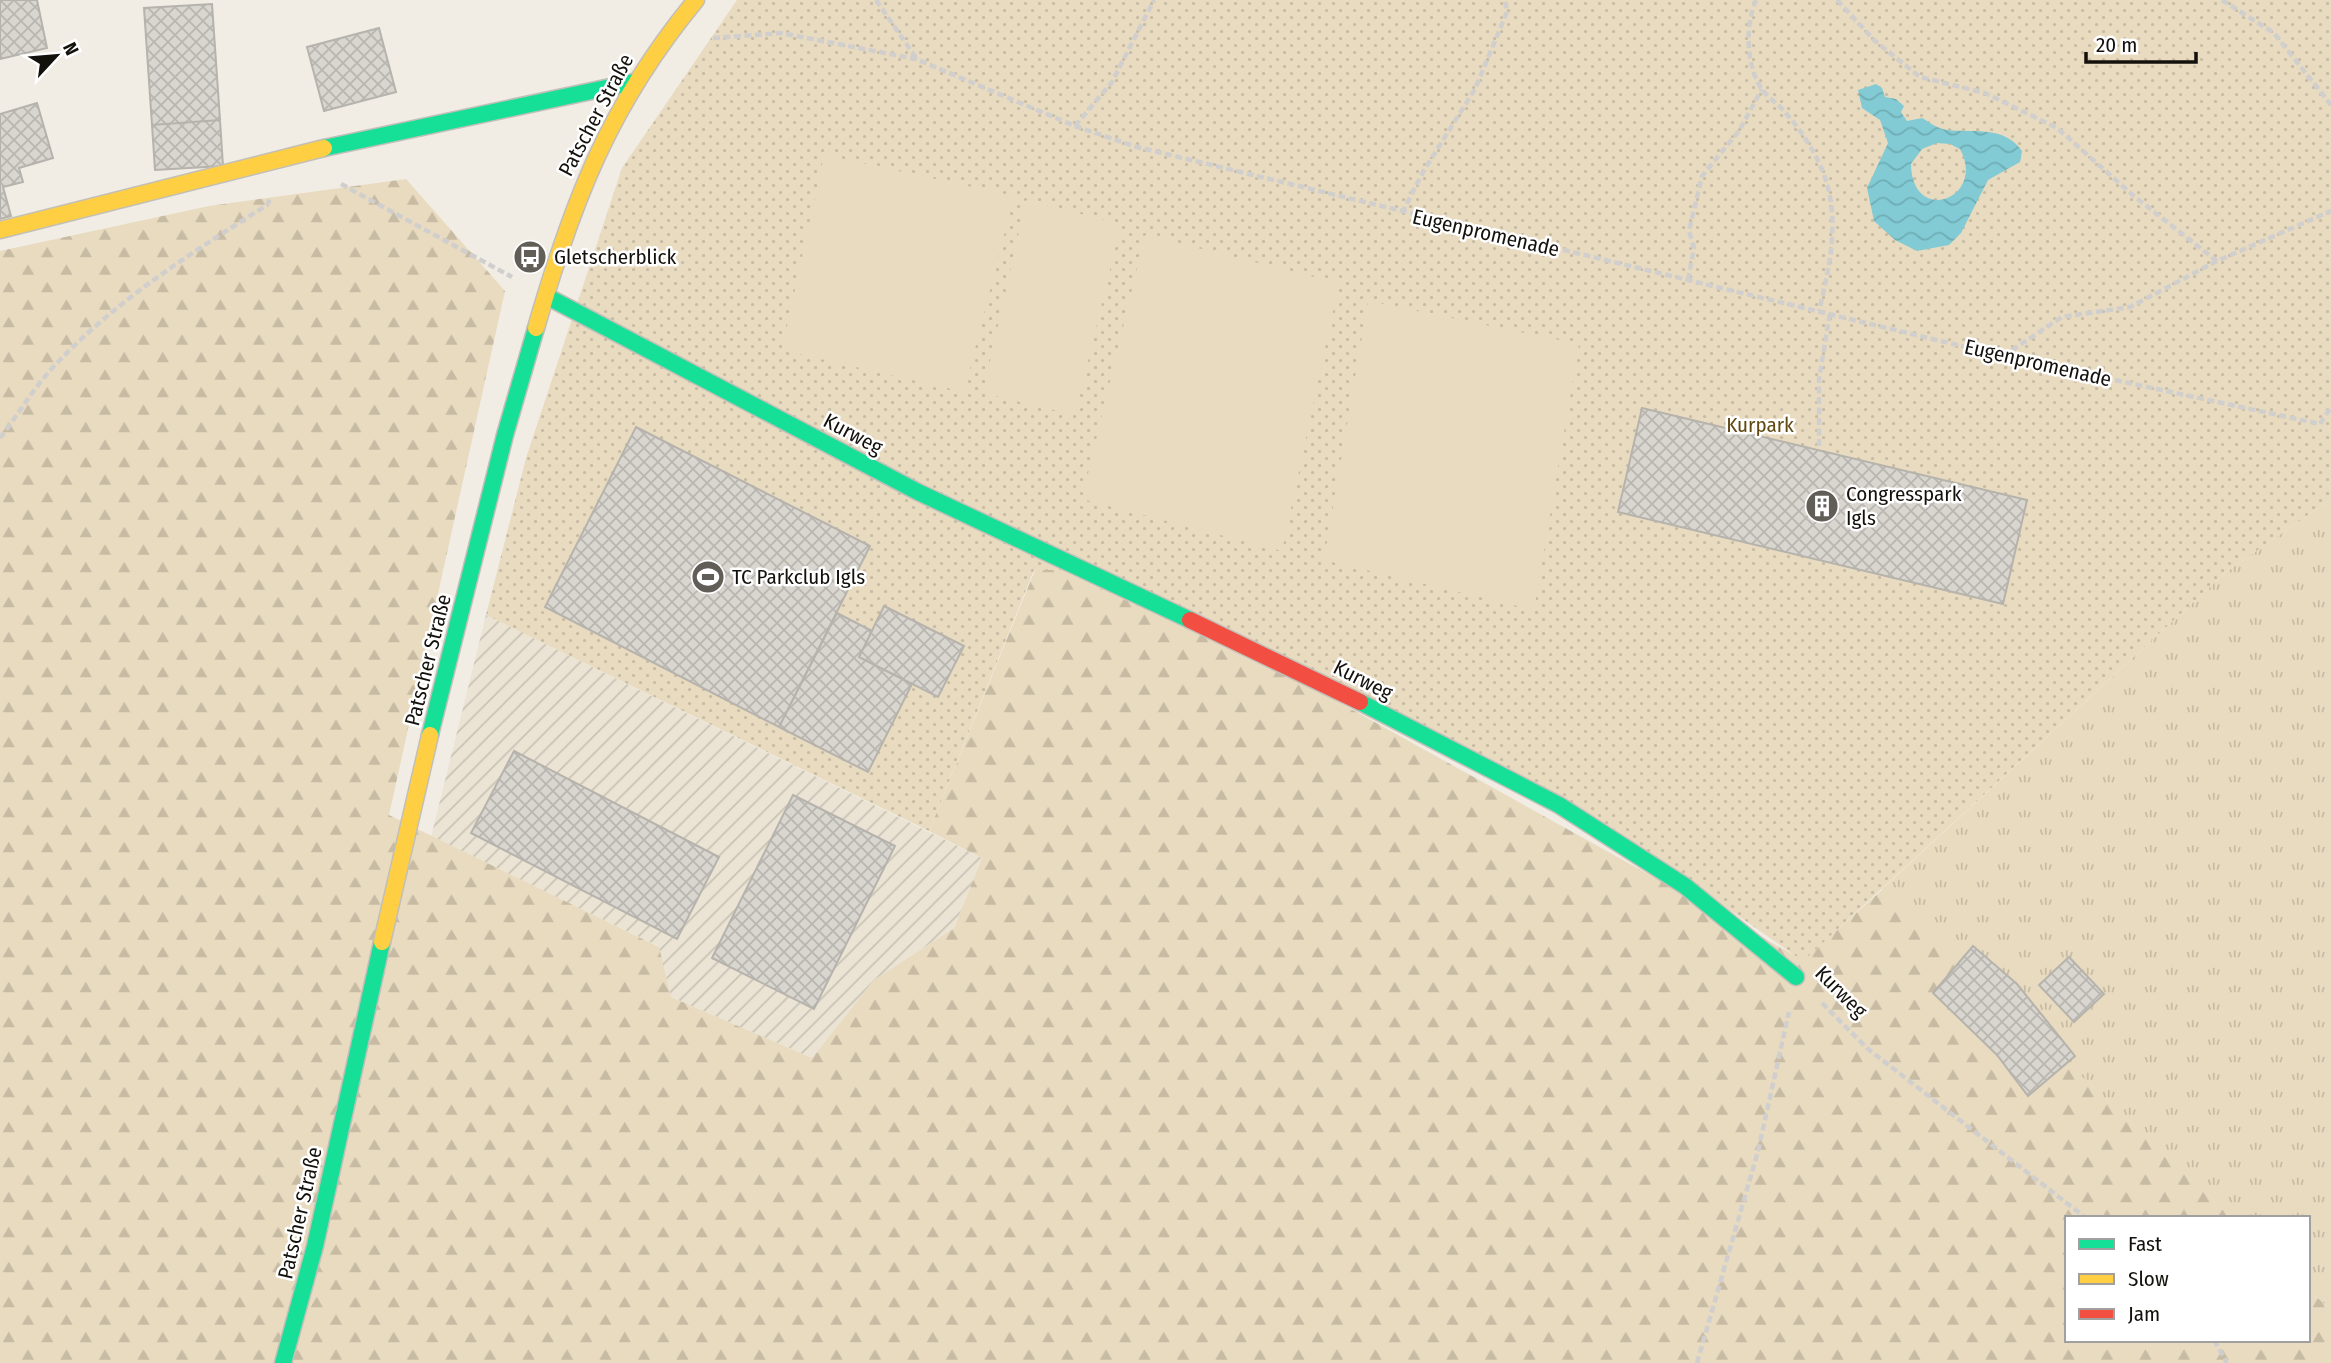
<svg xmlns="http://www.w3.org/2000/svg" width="2331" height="1363" viewBox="0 0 2331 1363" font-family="'Fira Sans Condensed',sans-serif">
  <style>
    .industrial { fill: url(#industrial-furrows) }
    .grass { fill: url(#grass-tufts) }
    .forest { fill: url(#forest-firs) }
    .park { fill: url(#park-dots) }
    .garden { fill: #e9dbc0 }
    .water { fill: url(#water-waves); fill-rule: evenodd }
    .building { fill: url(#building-cross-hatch); stroke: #b6b3ac; stroke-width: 2 }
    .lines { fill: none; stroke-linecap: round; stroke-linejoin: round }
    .fast-casing { stroke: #c2bfb8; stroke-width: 19 }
    .slow-casing { stroke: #c2bfb8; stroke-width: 19 }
    .jam-casing { stroke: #c2bfb8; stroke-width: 19 }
    .path { stroke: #d0cfcd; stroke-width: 4.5; stroke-dasharray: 7 3.5; stroke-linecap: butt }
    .fast { stroke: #16e098; stroke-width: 16 }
    .slow { stroke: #ffcf43; stroke-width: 16 }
    .jam { stroke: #f24e42; stroke-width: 16 }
    .labels { text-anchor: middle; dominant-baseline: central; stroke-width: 5; stroke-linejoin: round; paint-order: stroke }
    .street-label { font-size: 21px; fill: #13110c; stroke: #fff }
    .poi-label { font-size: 21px; fill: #13110c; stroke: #fff; text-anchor: start }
    .park-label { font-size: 21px; fill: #614a12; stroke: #fff }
  </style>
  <defs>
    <pattern id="industrial-furrows" width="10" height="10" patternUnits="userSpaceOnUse" patternTransform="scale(1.75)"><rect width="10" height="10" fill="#ebe4d4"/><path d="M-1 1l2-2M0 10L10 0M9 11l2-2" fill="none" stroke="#c9c3b5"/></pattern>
    <pattern id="grass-tufts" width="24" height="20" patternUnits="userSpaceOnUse" patternTransform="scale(1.75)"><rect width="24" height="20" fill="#e9dbc0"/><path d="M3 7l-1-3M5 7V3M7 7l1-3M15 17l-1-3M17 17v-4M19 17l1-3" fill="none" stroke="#c7bba4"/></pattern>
    <pattern id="forest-firs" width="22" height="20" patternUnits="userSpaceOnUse" patternTransform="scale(1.75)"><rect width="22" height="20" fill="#e9dbc0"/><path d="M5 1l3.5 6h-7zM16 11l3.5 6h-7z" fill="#c7bba4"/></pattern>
    <pattern id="park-dots" width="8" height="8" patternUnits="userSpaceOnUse" patternTransform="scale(1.75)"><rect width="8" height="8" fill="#e9dbc0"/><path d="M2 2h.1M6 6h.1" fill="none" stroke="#c7bba4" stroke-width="1.8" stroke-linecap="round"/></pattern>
    <pattern id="water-waves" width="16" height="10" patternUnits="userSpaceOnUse" patternTransform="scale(1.75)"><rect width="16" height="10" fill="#82cbd4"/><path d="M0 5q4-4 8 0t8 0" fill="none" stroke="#6fadb5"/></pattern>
    <pattern id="building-cross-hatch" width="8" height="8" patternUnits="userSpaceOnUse" patternTransform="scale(1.75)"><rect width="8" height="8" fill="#d9d5cf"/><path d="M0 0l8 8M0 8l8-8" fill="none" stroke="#b9b6b1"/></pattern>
  </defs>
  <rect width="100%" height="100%" fill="#f1ede5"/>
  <path class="industrial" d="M486 615 982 858 954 928 874 980 812 1058 671 997 658 946 431 837Z"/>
  <path class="grass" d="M2331 499V1310L2308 1289V1218H2232L1882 889 2226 572Z"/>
  <path class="forest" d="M406 179 505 291 389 815 659 947 671 997 812 1058 874 980 954 928 982 858 929 831 1035 570H1061L1308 685 1803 960 1883 889 2232 1218H2067V1340H2308V1289L2331 1310V1363H0V251L209 206Z"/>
  <path class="park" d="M737 0H2331V499L2226 572 1803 961 1611 827 1061 570H1034L929 831 486 615 526 458 622 168Z"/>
  <path class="garden" d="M824 155 1014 196 964 392 782 350Z
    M1026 200 1121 224 1075 415 983 393Z
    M1145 235 1339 283 1282 551 1082 499Z
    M1368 301 1579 344 1534 610 1324 560Z"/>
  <path class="water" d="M1876 84 1882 88 1885 97 1896 99 1904 106 1901 112 1907 121 1922 118C1929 122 1938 129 1947 130 1974 133 2004 125 2022 151L2020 162 1988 180 1961 233 1949 245 1917 251 1895 240 1874 221 1867 188 1888 143 1880 120 1862 108 1858 90ZM1937 143 1950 144 1960 149C1987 199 1912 226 1911 164L1922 149Z"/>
  <path class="building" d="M0 0H37L47 48 0 59Z
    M212 4 220 120 152 125 144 8Z
    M379 28 396 92 324 111 307 47Z
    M37 103 53 158 19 168 23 182 3 187 11 216 0 219V114Z
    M220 120 223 166 155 170 152 125Z
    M1642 408 2027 500 2003 604 1618 512Z
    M636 427 870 546 779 727 545 607Z
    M884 606 964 646 938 697 859 657Z
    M837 613 872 631 859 657 912 684 868 772 779 727Z
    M514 751 719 857 677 939 471 833Z
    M793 795 895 846 814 1009 712 958Z
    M1973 946 2017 984 2075 1056 2028 1096 1997 1055 1933 993Z
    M2069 957 2104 994 2074 1022 2039 985Z"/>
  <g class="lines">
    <defs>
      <path id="fast" d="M324 148 634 82
        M546 296 918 492 1190 620
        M1360 702 1559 805 1685 886 1796 977
        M430 735 505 435 536 328
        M283 1363 315 1246 382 942"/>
      <path id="slow" d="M0 230 324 148
        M536 328C573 200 610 104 696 0
        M382 942 430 735"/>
      <path id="jam" d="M1190 620 1360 702"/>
    </defs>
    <use href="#fast" class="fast-casing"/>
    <use href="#slow" class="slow-casing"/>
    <use href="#jam" class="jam-casing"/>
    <path class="path" d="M876 0 916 58
      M1756 0C1745 26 1746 64 1761 88 1767 97 1777 103 1784 111 1801 130 1820 158 1827 184 1839 226 1829 269 1819 311
      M1837 0 1875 41 1920 77 1985 93 2057 128 2135 197 2217 261
      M2222 0 2274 33 2331 105
      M713 38 781 33 916 59 1075 126 1137 147 2003 356 2320 424 2331 407
      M1075 126 1112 82 1154 0
      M341 184 512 277
      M1402 213 1423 172 1475 89 1507 12 1505 0
      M1688 280 1694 248 1689 231 1702 176 1739 131 1762 89
      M2003 356 2062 317 2130 307 2217 261 2331 211
      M0 438C19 413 36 384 58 362 119 298 193 252 267 205L270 199
      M1819 446V379L1830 313
      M1822 1003 1868 1049 2086 1218
      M2214 1340 2227 1363
      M1697 1363 1758 1151 1789 1012"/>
    <use href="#fast" class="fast"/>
    <use href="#slow" class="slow"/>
    <use href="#jam" class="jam"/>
  </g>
  <defs>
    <symbol id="bus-disc" viewBox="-11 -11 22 22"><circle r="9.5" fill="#615e58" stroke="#fff"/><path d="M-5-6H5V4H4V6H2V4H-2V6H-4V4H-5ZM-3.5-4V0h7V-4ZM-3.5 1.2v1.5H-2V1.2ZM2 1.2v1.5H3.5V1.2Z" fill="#fff"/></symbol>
    <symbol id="building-disc" viewBox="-11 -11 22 22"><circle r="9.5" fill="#615e58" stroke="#fff"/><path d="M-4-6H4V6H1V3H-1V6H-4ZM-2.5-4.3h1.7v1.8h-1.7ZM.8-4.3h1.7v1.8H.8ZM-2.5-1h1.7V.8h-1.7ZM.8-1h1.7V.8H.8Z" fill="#fff"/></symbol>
    <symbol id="stadium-disc" viewBox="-11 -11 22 22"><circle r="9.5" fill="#615e58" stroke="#fff"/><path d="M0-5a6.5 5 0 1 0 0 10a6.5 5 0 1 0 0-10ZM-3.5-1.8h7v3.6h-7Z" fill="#fff"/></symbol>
  </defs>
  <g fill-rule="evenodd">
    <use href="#bus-disc" x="511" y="238" width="38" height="38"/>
    <use href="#building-disc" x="1803" y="487" width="38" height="38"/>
    <use href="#stadium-disc" x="689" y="558" width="38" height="38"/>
  </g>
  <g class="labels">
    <g class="street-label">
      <text transform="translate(596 115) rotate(-62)">Patscher Straße</text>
      <text transform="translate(1486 233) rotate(13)">Eugenpromenade</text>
      <text transform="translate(2038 363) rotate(13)">Eugenpromenade</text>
      <text transform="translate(853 434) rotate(28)">Kurweg</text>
      <text transform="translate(428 660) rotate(-76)">Patscher Straße</text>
      <text transform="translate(1363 680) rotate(27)">Kurweg</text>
      <text transform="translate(1841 992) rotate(45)">Kurweg</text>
      <text transform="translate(300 1213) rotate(-77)">Patscher Straße</text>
    </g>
    <g class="poi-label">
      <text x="554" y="257">Gletscherblick</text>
      <text x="1846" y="494">Congresspark<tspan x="1846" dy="24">Igls</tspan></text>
      <text x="732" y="577">TC Parkclub Igls</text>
    </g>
    <g class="park-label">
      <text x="1760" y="425">Kurpark</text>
    </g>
  </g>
  <rect x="2065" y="1216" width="245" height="126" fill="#ffffff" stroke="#a1a09e" stroke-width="2"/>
  <rect x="2079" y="1239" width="35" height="10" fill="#16e098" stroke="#a1a09e" stroke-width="2"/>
  <text x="2128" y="1251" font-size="21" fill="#13110c">Fast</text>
  <rect x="2079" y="1274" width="35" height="10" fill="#ffcf43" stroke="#a1a09e" stroke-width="2"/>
  <text x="2128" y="1286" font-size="21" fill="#13110c">Slow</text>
  <rect x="2079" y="1309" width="35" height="10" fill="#f24e42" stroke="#a1a09e" stroke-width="2"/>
  <text x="2128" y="1321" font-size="21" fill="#13110c">Jam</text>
  <g transform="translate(56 56) rotate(64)" stroke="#ffffff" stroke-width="5" paint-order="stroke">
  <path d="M0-5L12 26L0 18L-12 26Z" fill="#13110c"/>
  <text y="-10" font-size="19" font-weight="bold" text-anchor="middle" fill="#13110c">N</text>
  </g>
  <path d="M2086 52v10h110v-10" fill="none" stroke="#13110c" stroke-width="3.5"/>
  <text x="2096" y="52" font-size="21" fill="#13110c" stroke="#ffffff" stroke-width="5" paint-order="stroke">20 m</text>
</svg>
